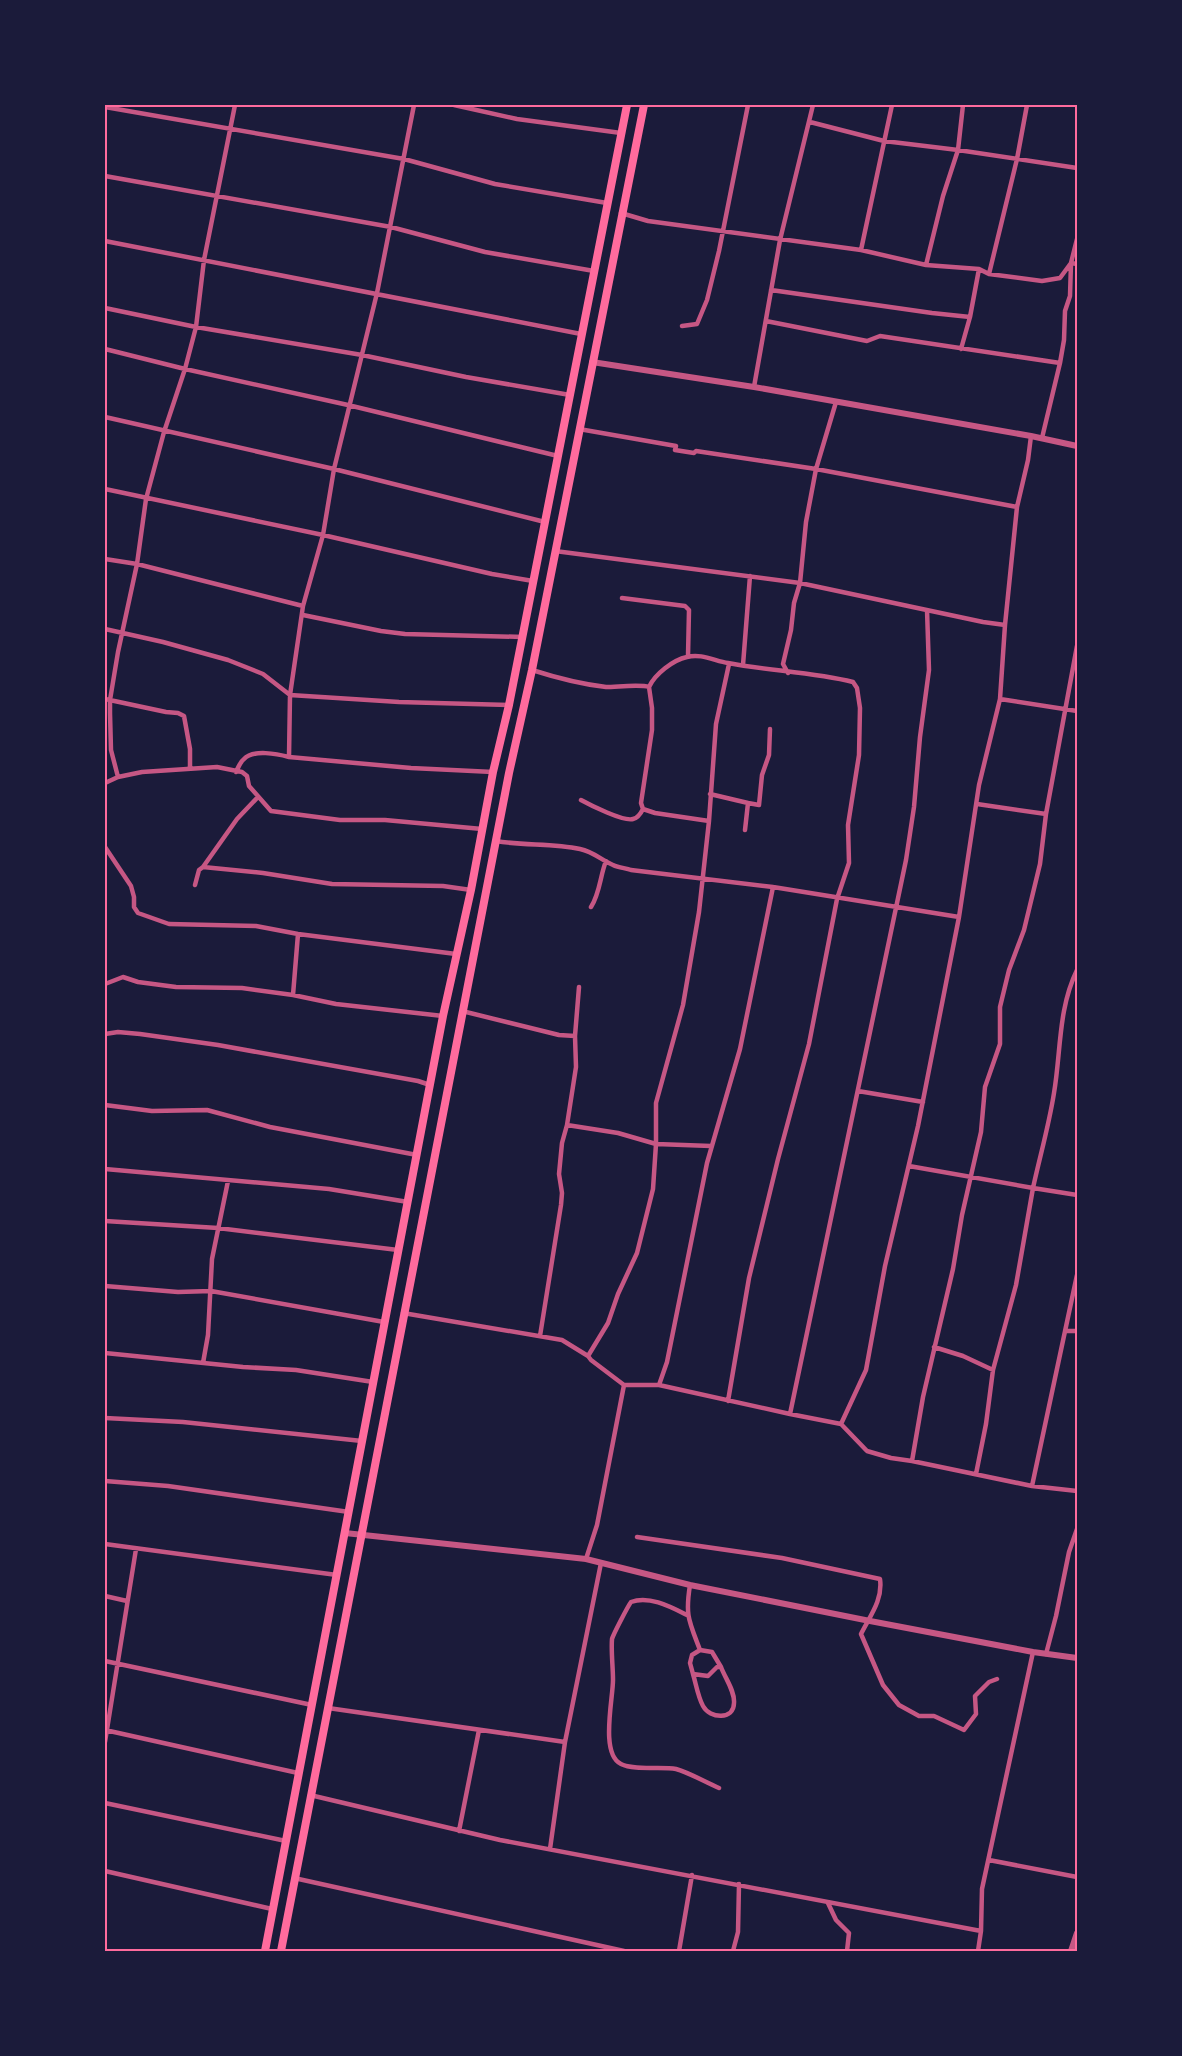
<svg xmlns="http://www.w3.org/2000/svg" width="1182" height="2056" viewBox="0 0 1182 2056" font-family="'Public Sans',sans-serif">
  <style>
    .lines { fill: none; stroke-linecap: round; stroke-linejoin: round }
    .minor { stroke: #c65784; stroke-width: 4.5 }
    .tertiary { stroke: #c65784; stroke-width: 6 }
    .trunk { stroke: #ff6b9d; stroke-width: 8 }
    .neatline { fill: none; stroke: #ff6b9d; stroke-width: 2 }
  </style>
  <rect width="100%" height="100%" fill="#1b1b3a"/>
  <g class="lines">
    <path class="minor" d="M454 105 517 119 621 133
      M105 107 404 159 495 184 607 203
      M810 122 884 141 958 150 1077 168
      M105 176 391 227 485 252 594 271
      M621 213 648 221 861 250 926 265 979 269 989 274 1042 281 1060 278 1071 263 1077 264
      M105 241 581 334
      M861 250 892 105
      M926 265 943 196 958 150 963 105
      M989 274 1017 159 1027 105
      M771 290 932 313 970 317
      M105 308 196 327 362 355 466 377 570 395
      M766 321 867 341 880 336 1060 363
      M682 326 697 324 707 300 719 251 748 105
      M105 349 185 369 348 405 558 456
      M961 349 970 317 979 269
      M754 387 780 240 813 105
      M105 417 334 469 545 522
      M579 429 676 446 675 450 694 453 696 451 816 469 1017 507
      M1042 438 1060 363 1064 340 1065 311 1070 296 1071 263 1077 239
      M105 489 323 535 492 574 533 581
      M555 551 800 583 983 622 1005 625 1000 699 979 785 959 917
      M105 559 137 564 303 606
      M622 598 685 606 689 610 688 656
      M303 615 381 631 405 634 523 637
      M1005 625 1017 507 1028 460 1031 436
      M105 629 163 642 228 660 263 674 290 695 303 606 323 535 334 469 377 293 414 105
      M743 665 750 576
      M532 670C557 678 580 684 606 687 617 687 640 684 649 687 655 674 673 660 687 657 701 653 715 661 728 663 769 671 812 672 853 682L857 688 860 708 859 755 848 825 849 863 837 899 809 1044 778 1159 749 1278 728 1401
      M788 673 783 664 791 630 794 603 800 583 806 522 816 469 836 402
      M649 687 652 708V730L641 803 643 809 655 813 709 821
      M105 699 166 712 178 713 184 716 190 749V769
      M1000 699 1077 711
      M289 757 290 695 399 702 509 705
      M236 772C238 768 240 762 244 759 253 749 278 754 289 757L411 768 493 772
      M118 777 111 750 110 713V700L118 652 137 564 146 499 164 432 185 369 196 327 204 260 235 105
      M105 783 118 777 142 772 217 767 242 772 247 776 249 786 271 811 340 820H385L482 829
      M710 794 748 803
      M581 800C590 805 624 822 633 819 638 818 641 813 643 809
      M977 804 1046 814
      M745 830 748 803 759 805 762 775 769 755 770 729
      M496 841C524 846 552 843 580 849 594 852 601 860 613 865 619 868 626 868 631 870L773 887 959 917 918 1126 885 1266 866 1370 841 1424
      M105 847 131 886 134 897V907L138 913 169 924 256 926 298 934 456 954
      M203 867 263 873 332 884 443 886 471 890
      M195 885 199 870 203 867 237 819 258 797
      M591 907C600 893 600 876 606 861
      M105 984 123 977 138 982 176 987 242 988 293 995 336 1004 443 1016
      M293 995 298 934
      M462 1011 559 1035 575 1036
      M105 1034 118 1032 140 1034 218 1045 418 1081 430 1085
      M858 1091 923 1102
      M105 1105 152 1111 207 1110 270 1127 417 1155
      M567 1125 618 1133 656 1144 653 1189 637 1253 618 1294 608 1323 588 1356
      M711 1146 656 1144V1103L683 1005 699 912 709 821 716 724 729 664
      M909 1166 1033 1188C1040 1156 1049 1125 1054 1093 1061 1052 1058 1009 1077 970
      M105 1169 329 1189 408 1202
      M105 1221 218 1228 398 1250
      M105 1286 178 1292 211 1291 384 1322
      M403 1313 562 1340 588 1356 591 1360 624 1385H659L790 1414 841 1424 867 1451 891 1458 912 1461 1032 1486 1077 1491
      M1065 1331H1077
      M540 1336 561 1205 562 1193 559 1174 562 1143 567 1125 576 1067 575 1036 579 987
      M934 1347 963 1356 993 1370
      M105 1353 243 1367 296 1370 373 1382
      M203 1363 208 1335 212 1259 228 1181
      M659 1385 667 1362 707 1163 740 1049 773 887
      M790 1414 906 860 914 807 920 737 929 670 927 610
      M105 1418 183 1422 362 1441
      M912 1461 923 1397 953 1269 962 1215 981 1132 985 1087 1000 1044V1007L1009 970 1024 930 1040 864 1046 814 1077 646
      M976 1474 986 1424 993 1370 1016 1285 1033 1188 1077 1195
      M105 1481 168 1486 349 1512
      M1032 1486 1077 1275
      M637 1537 782 1558 880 1579C883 1600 870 1616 861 1634L883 1685 899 1705 919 1716H934L964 1730 976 1714 975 1696 989 1682 997 1679
      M105 1544 337 1575
      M586 1559 597 1525 624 1385
      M690 1585C685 1616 689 1621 700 1650
      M105 1596 127 1601
      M687 1615C671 1607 649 1595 631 1602 628 1606 613 1635 612 1639 611 1652 613 1667 613 1680 613 1699 600 1754 621 1764 635 1771 661 1766 676 1769 690 1773 705 1782 719 1788
      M700 1650 712 1652 721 1667H717L708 1676 693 1674 690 1663 692 1655Z
      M1046 1654 1056 1616 1069 1552 1077 1529
      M105 1661 312 1705
      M693 1674C696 1684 698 1697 703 1706 710 1719 734 1720 734 1703 735 1691 725 1678 721 1667
      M328 1708 565 1742
      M105 1730 298 1773
      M105 1742 136 1549
      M310 1795 500 1840 981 1931
      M105 1803 286 1841
      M459 1831 479 1730
      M550 1849 565 1742 601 1563
      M989 1860 1077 1877
      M105 1871 272 1909
      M294 1878 624 1951
      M828 1903 836 1920 849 1933 847 1951
      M679 1951 692 1875
      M733 1951 738 1932 739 1884
      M978 1951 981 1931 982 1889 1033 1652"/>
    <path class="tertiary" d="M592 362 754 387 1031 436 1077 446
      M345 1533 586 1559 690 1585 870 1621 1033 1652 1077 1658
      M1071 1951 1077 1933"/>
    <path class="trunk" d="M265 1951 443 1016 471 890 493 772 509 705 627 105
      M281 1951 509 773 532 670 644 105"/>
  </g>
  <rect width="1182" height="2056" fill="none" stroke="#1b1b3a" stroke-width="213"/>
  <rect x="106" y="106" width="970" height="1844" class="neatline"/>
</svg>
